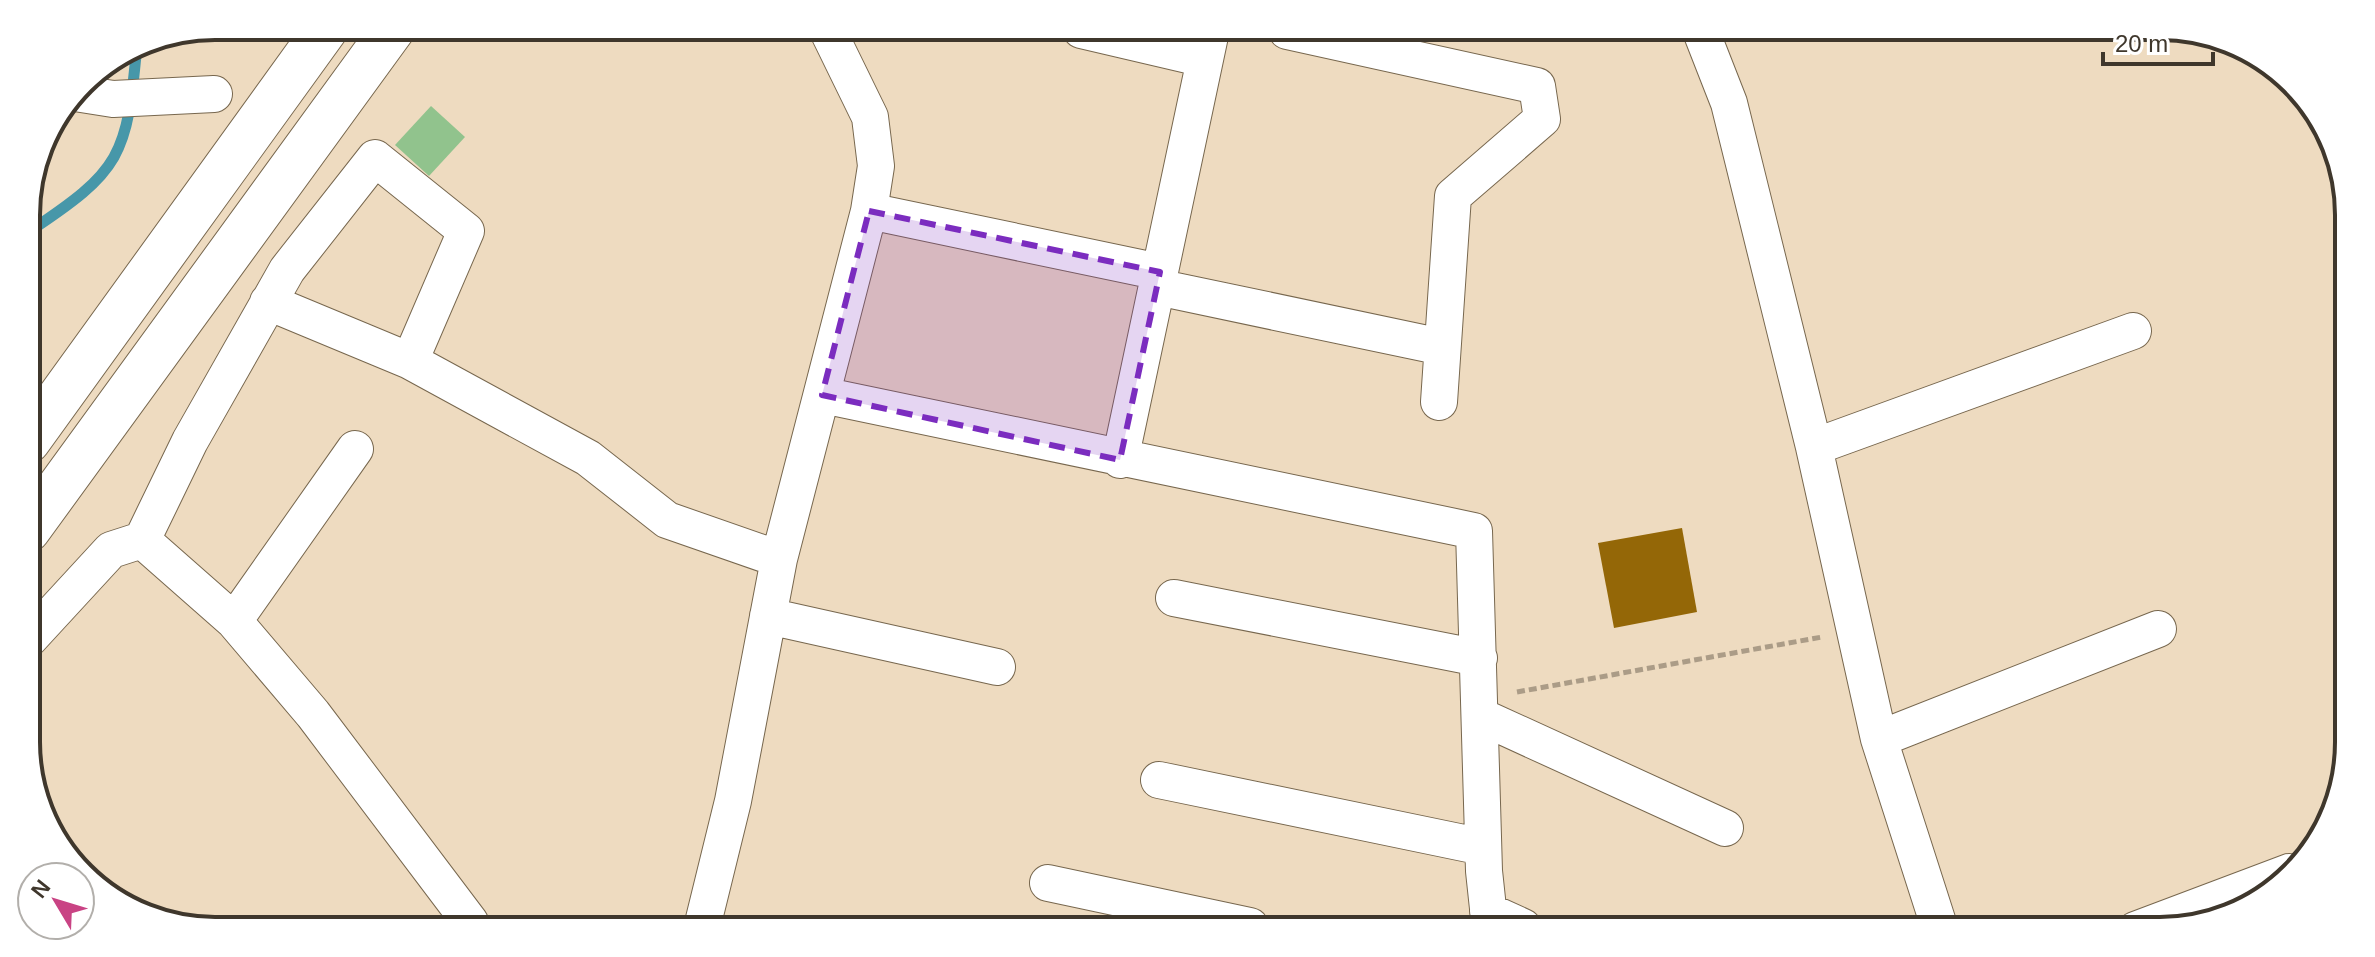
<svg xmlns="http://www.w3.org/2000/svg" width="2375" height="957" viewBox="0 0 2375 957" font-family="Helvetica,sans-serif">
  <style>
    .green { fill: #91c38d }
    .lines { fill: none; stroke-linecap: round; stroke-linejoin: round }
    .stream { stroke: #4797a9; stroke-width: 11 }
    .building { fill: #946707 }
    .minor-casing { stroke: #77674e; stroke-width: 38 }
    .tertiary-casing { stroke: #77674e; stroke-width: 46 }
    .path { stroke: #ab9c87; stroke-width: 5; stroke-dasharray: 8 4; stroke-linecap: butt }
    .minor { stroke: #fff; stroke-width: 36 }
    .tertiary { stroke: #fff; stroke-width: 44 }
    .marked { fill: #7b2cbf; fill-opacity: 0.2; stroke: #7b2cbf; stroke-width: 6; stroke-dasharray: 16 10; stroke-linejoin: round }
    .rim { fill: none; stroke: #3f372c; stroke-width: 4 }
  </style>
  <rect width="100%" height="100%" fill="#eedbc0"/>
  <path class="green" d="M431 106 465 137 429 176 395 145Z"/>
  <g class="lines">
    <path class="stream" d="M27 233C122 170 127 157 137 44"/>
  </g>
  <path class="building" d="M1682 528 1697 612 1614 628 1598 543Z"/>
  <g class="lines">
    <defs>
      <path id="minor" d="M1081 30 1205 59
        M1287 31 1537 86 1542 119 1453 196 1439 402
        M1702 34 1729 103 1814 447 1879 739 1940 929
        M75 93 113 99 214 94
        M869 211 1160 272
        M1157 287 1442 347
        M268 302 410 361 588 458 667 520 779 559
        M822 395 1474 531 1484 871 1490 927
        M1814 447 2133 331
        M1120 460 1211 31
        M142 540 190 441 287 270 375 158 466 231 410 361
        M1174 598 1479 658
        M768 616 997 667
        M234 621 355 449
        M29 639 111 550 142 540 234 621 313 714 470 922
        M1480 716 1725 828
        M1879 739 2158 629
        M1159 780 1483 847
        M1048 883 1250 926
        M1488 911 1523 927
        M703 923 733 801 779 559 869 211 876 166 870 117 827 29
        M2135 930 2289 872"/>
      <path id="tertiary" d="M28 441 327 27
        M28 530 394 27"/>
    </defs>
    <use href="#minor" class="minor-casing"/>
    <use href="#tertiary" class="tertiary-casing"/>
    <path class="path" d="M1517 692 1822 637"/>
    <use href="#minor" class="minor"/>
    <use href="#tertiary" class="tertiary"/>
  </g>
  <path class="marked" d="M869 211 1160 272 1120 460 822 395Z"/>
  <path d="M0 0H2375V957H0ZM215 40H2160A175 175 0 0 1 2335 215V742A175 175 0 0 1 2160 917H215A175 175 0 0 1 40 742V215A175 175 0 0 1 215 40Z" fill="#fff" fill-rule="evenodd"/>
  <path class="rim" d="M215 40H2160A175 175 0 0 1 2335 215V742A175 175 0 0 1 2160 917H215A175 175 0 0 1 40 742V215A175 175 0 0 1 215 40Z"/>
  <g transform="translate(56 901) rotate(308)"><circle r="38" fill="#ffffff" stroke="#b2afab" stroke-width="2"/>
  <path d="M0-6L14 30L0 20L-14 30Z" fill="#c94384"/>
  <text y="-12" font-size="22" font-weight="bold" text-anchor="middle" fill="#3f372c">N</text>
  </g>
  <path d="M2103 52v12h110v-12" fill="none" stroke="#3f372c" stroke-width="4"/>
  <text x="2115" y="52" font-size="24" fill="#3f372c" stroke="#ffffff" stroke-width="6" paint-order="stroke">20 m</text>
</svg>
